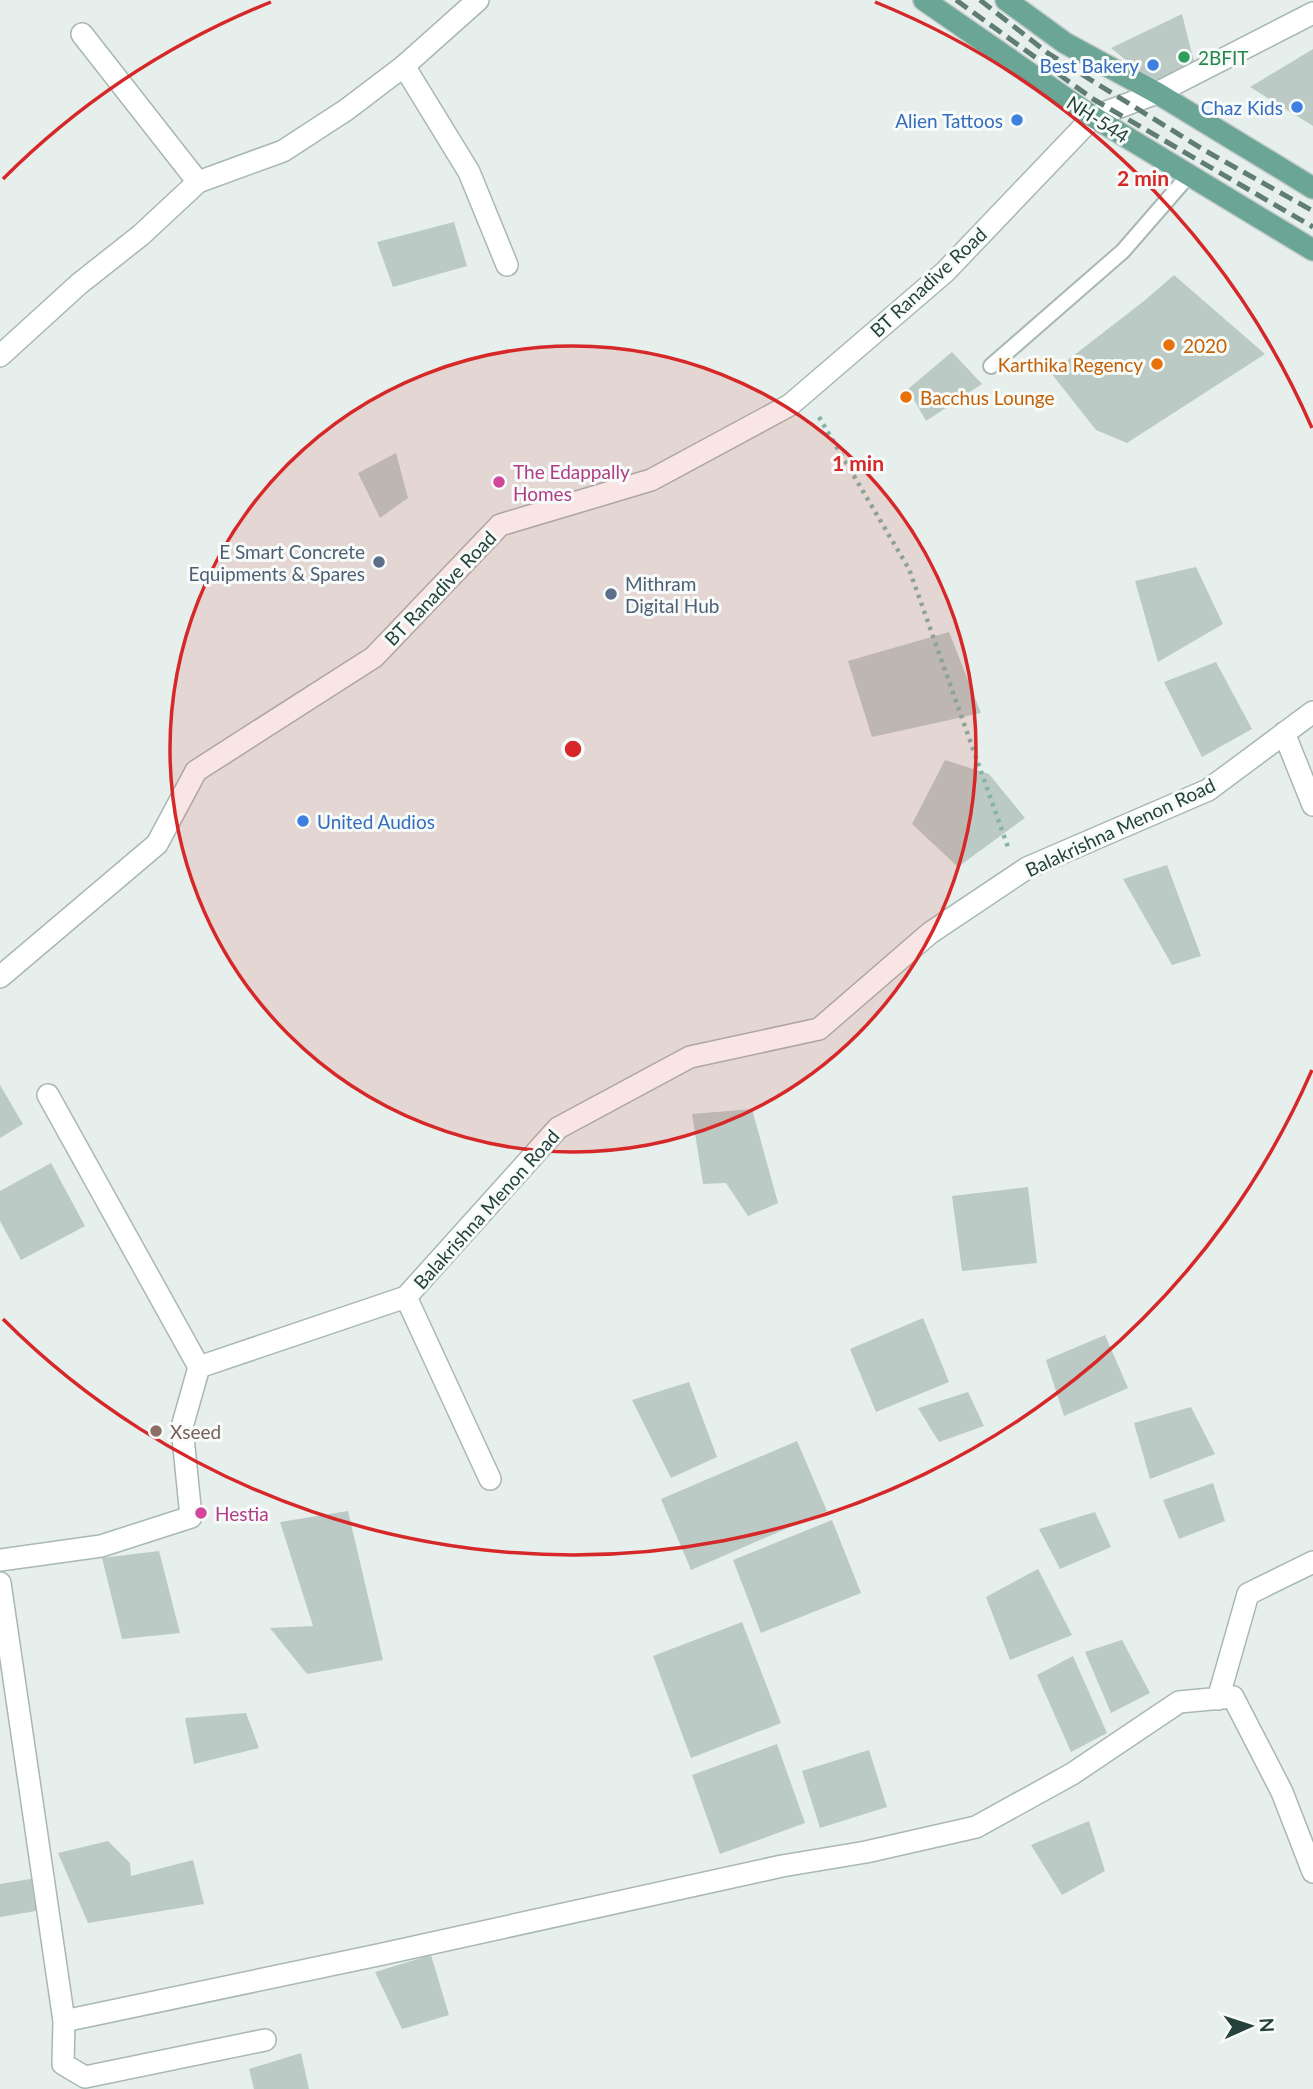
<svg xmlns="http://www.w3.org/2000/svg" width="1313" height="2089" viewBox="0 0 1313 2089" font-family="Lato,sans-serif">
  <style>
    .building { fill: #bbcac4 }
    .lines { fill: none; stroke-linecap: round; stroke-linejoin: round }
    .service-casing { stroke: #a8b8b2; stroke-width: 18 }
    .minor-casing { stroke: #a8b8b2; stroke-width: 24 }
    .tertiary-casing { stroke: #a8b8b2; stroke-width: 24 }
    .primary-casing { stroke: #c2cac8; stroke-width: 24 }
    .path { stroke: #86b3a5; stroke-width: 4.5; stroke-dasharray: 3.5 5; stroke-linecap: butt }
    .service { stroke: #fff; stroke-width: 14 }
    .minor { stroke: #fff; stroke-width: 21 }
    .tertiary { stroke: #fff; stroke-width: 21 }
    .primary { stroke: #6aa596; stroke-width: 21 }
    .rail { stroke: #5f7d75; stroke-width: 5; stroke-dasharray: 14 7; stroke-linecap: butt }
    .ring { fill: none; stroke: #d62828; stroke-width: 3.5 }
    .leisure-dot { fill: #2e9e5b; stroke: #f7fbf9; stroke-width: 2.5 }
    .shop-dot { fill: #3f7fe0; stroke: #f7fbf9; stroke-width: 2.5 }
    .food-dot { fill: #e8710a; stroke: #f7fbf9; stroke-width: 2.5 }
    .hotel-dot { fill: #d1479c; stroke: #f7fbf9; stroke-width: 2.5 }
    .service-dot { fill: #5c6f8a; stroke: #f7fbf9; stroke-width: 2.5 }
    .education-dot { fill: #8d6e63; stroke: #f7fbf9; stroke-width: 2.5 }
    .labels { text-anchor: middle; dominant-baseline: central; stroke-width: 6; stroke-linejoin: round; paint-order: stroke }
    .leisure-label { font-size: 19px; fill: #27864d; stroke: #f7fbf9; text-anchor: start }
    .shop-label { font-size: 19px; fill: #366cbe; stroke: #f7fbf9; text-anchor: end }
    .street-label { font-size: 19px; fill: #24423a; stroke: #f7fbf9 }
    .food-label { font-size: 19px; fill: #c56008; stroke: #f7fbf9; text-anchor: start }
    .hotel-label { font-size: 19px; fill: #b23c85; stroke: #f7fbf9; text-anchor: start }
    .service-label { font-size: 19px; fill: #4e5e75; stroke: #f7fbf9; text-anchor: end }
    .education-label { font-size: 19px; fill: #785e54; stroke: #f7fbf9; text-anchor: start }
    .centre { fill: #d62828; stroke: #f7fbf9; stroke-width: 3.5 }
    .ring-label { font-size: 21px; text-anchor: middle; font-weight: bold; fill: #d62828; stroke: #f7fbf9; stroke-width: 6; stroke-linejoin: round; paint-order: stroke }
  </style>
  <rect width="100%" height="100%" fill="#e6efeb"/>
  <path class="building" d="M1182 14 1194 62 1153 82 1111 48Z
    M1313 49V126L1250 87Z
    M454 222 467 266 393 287 377 242Z
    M1174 275 1265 354 1127 443 1096 430 1051 373 1144 301Z
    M952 352 982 384 926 421 908 389Z
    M396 453 408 498 380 518 358 473Z
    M1196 567 1223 624 1158 662 1135 581Z
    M949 632 981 713 872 737 848 661Z
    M1216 662 1252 729 1202 757 1164 682Z
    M945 760 989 774 1025 818 958 867 912 824Z
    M1167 865 1201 956 1172 965 1123 879Z
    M0 1085 23 1124 0 1138Z
    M752 1109 778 1203 748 1216 726 1183 703 1184 692 1114Z
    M51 1163 85 1226 21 1260 0 1221V1191Z
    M1028 1187 1037 1263 962 1271 952 1196Z
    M923 1318 949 1382 876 1412 850 1349Z
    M1105 1335 1128 1388 1064 1416 1046 1360Z
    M689 1382 717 1457 671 1478 632 1400Z
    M968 1392 984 1426 939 1442 918 1408Z
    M1191 1407 1215 1454 1150 1479 1134 1423Z
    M797 1441 827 1511 691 1570 661 1499Z
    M1213 1483 1225 1521 1179 1539 1163 1500Z
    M348 1511 383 1660 307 1674 270 1628 313 1626 280 1522Z
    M1095 1512 1111 1547 1060 1569 1039 1529Z
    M832 1520 861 1593 761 1633 733 1560Z
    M159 1551 180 1633 122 1639 102 1558Z
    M1038 1569 1072 1635 1010 1660 986 1597Z
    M742 1622 781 1723 691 1758 653 1656Z
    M1122 1640 1150 1693 1111 1713 1085 1652Z
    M1073 1656 1107 1733 1071 1752 1037 1675Z
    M246 1713 259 1748 194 1764 185 1718Z
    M777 1744 805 1823 720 1854 692 1775Z
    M869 1750 887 1807 820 1828 802 1771Z
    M1089 1821 1105 1871 1062 1895 1031 1845Z
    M108 1841 130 1863 131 1876 193 1860 204 1904 88 1923 58 1853Z
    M36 1878 42 1910 0 1917V1884Z
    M431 1955 449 2015 402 2029 375 1972Z
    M301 2053 309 2089H254L249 2069Z"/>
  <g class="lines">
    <defs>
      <path id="service" d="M991 366 1123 251 1189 175"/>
      <path id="minor" d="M82 34 198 182
        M404 66 469 172 507 265
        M1284 733 1313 805
        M0 977 157 844 196 771 374 657 500 525 651 480 790 405 945 272 1093 117 1157 93 1313 13
        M48 1095 199 1367
        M406 1297 490 1479
        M0 1560 101 1546 191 1517 182 1427 199 1367 406 1297 558 1128 690 1057 819 1029 930 933 1027 868 1208 790 1313 712
        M0 1583 64 2021 378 1955 782 1866 866 1852 976 1827 1072 1774 1179 1702 1233 1697 1282 1792 1313 1872
        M1218 1699 1248 1594 1313 1562
        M64 2021 63 2064 85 2077 265 2040"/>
      <path id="tertiary" d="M0 356 79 284 141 235 198 182 283 151 346 110 404 66 478 0"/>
      <path id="primary" d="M924 0 1090 115 1313 250
        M1006 0 1065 43 1157 93 1313 188"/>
    </defs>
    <use href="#service" class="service-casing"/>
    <use href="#minor" class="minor-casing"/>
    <use href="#tertiary" class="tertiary-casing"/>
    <use href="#primary" class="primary-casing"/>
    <path class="path" d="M819 417 909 569 1009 850"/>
    <use href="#service" class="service"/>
    <use href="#minor" class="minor"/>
    <use href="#tertiary" class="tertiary"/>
    <use href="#primary" class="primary"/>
    <path class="rail" d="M956 0 1093 99 1313 227
      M980 0 1049 54 1204 150 1313 211"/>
  </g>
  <circle cx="573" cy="749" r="403" fill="#d62828" fill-opacity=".12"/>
  <g class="ring">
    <circle cx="573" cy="749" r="403"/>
    <path d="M1312 1070A806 806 0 0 1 3 1319M3 179A806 806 0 0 1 271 2M875 2A806 806 0 0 1 1312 428"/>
  </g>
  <circle class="leisure-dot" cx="1184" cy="57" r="7"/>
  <g class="shop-dot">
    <circle cx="1153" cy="65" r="7"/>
    <circle cx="1297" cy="107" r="7"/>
    <circle cx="1017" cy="120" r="7"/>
    <circle cx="303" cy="821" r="7"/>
  </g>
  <g class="food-dot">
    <circle cx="1169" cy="345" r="7"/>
    <circle cx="1157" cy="364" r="7"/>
    <circle cx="906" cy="397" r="7"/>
  </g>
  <g class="hotel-dot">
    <circle cx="499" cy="482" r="7"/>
    <circle cx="201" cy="1513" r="7"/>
  </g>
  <g class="service-dot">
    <circle cx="379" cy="562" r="7"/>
    <circle cx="611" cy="594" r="7"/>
  </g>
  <circle class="education-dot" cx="156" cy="1431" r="7"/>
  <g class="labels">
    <g class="leisure-label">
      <text x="1198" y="57">2BFIT</text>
    </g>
    <g class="shop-label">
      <text x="1139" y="65">Best Bakery</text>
      <text x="1283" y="107">Chaz Kids</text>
      <text x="1003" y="120">Alien Tattoos</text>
      <text x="317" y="821" text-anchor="start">United Audios</text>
    </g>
    <g class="street-label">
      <text transform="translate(1098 119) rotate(33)">NH-544</text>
      <text transform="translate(928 282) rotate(-43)">BT Ranadive Road</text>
      <text transform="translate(440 588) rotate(-46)">BT Ranadive Road</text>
      <text transform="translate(1120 827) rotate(-25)">Balakrishna Menon Road</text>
      <text transform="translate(486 1209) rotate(-48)">Balakrishna Menon Road</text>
    </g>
    <g class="food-label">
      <text x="1183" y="345">2020</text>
      <text x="1143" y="364" text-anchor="end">Karthika Regency</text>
      <text x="920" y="397">Bacchus Lounge</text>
    </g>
    <g class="hotel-label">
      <text x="513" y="471">The Edappally<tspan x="513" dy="22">Homes</tspan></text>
      <text x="215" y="1513">Hestia</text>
    </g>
    <g class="service-label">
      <text x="365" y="551">E Smart Concrete<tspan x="365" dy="22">Equipments &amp; Spares</tspan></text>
      <text x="625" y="583" text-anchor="start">Mithram<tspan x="625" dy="22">Digital Hub</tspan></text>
    </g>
    <g class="education-label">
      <text x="170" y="1431">Xseed</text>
    </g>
  </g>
  <circle cx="573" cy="749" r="10" class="centre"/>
  <g class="ring-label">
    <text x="1143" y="186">2 min</text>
    <text x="858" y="471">1 min</text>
  </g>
  <g transform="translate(1250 2026) rotate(87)" stroke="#f7fbf9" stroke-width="5" paint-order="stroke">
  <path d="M0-5L12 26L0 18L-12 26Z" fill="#24423a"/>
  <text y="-10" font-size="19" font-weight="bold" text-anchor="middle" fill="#24423a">N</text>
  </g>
</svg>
